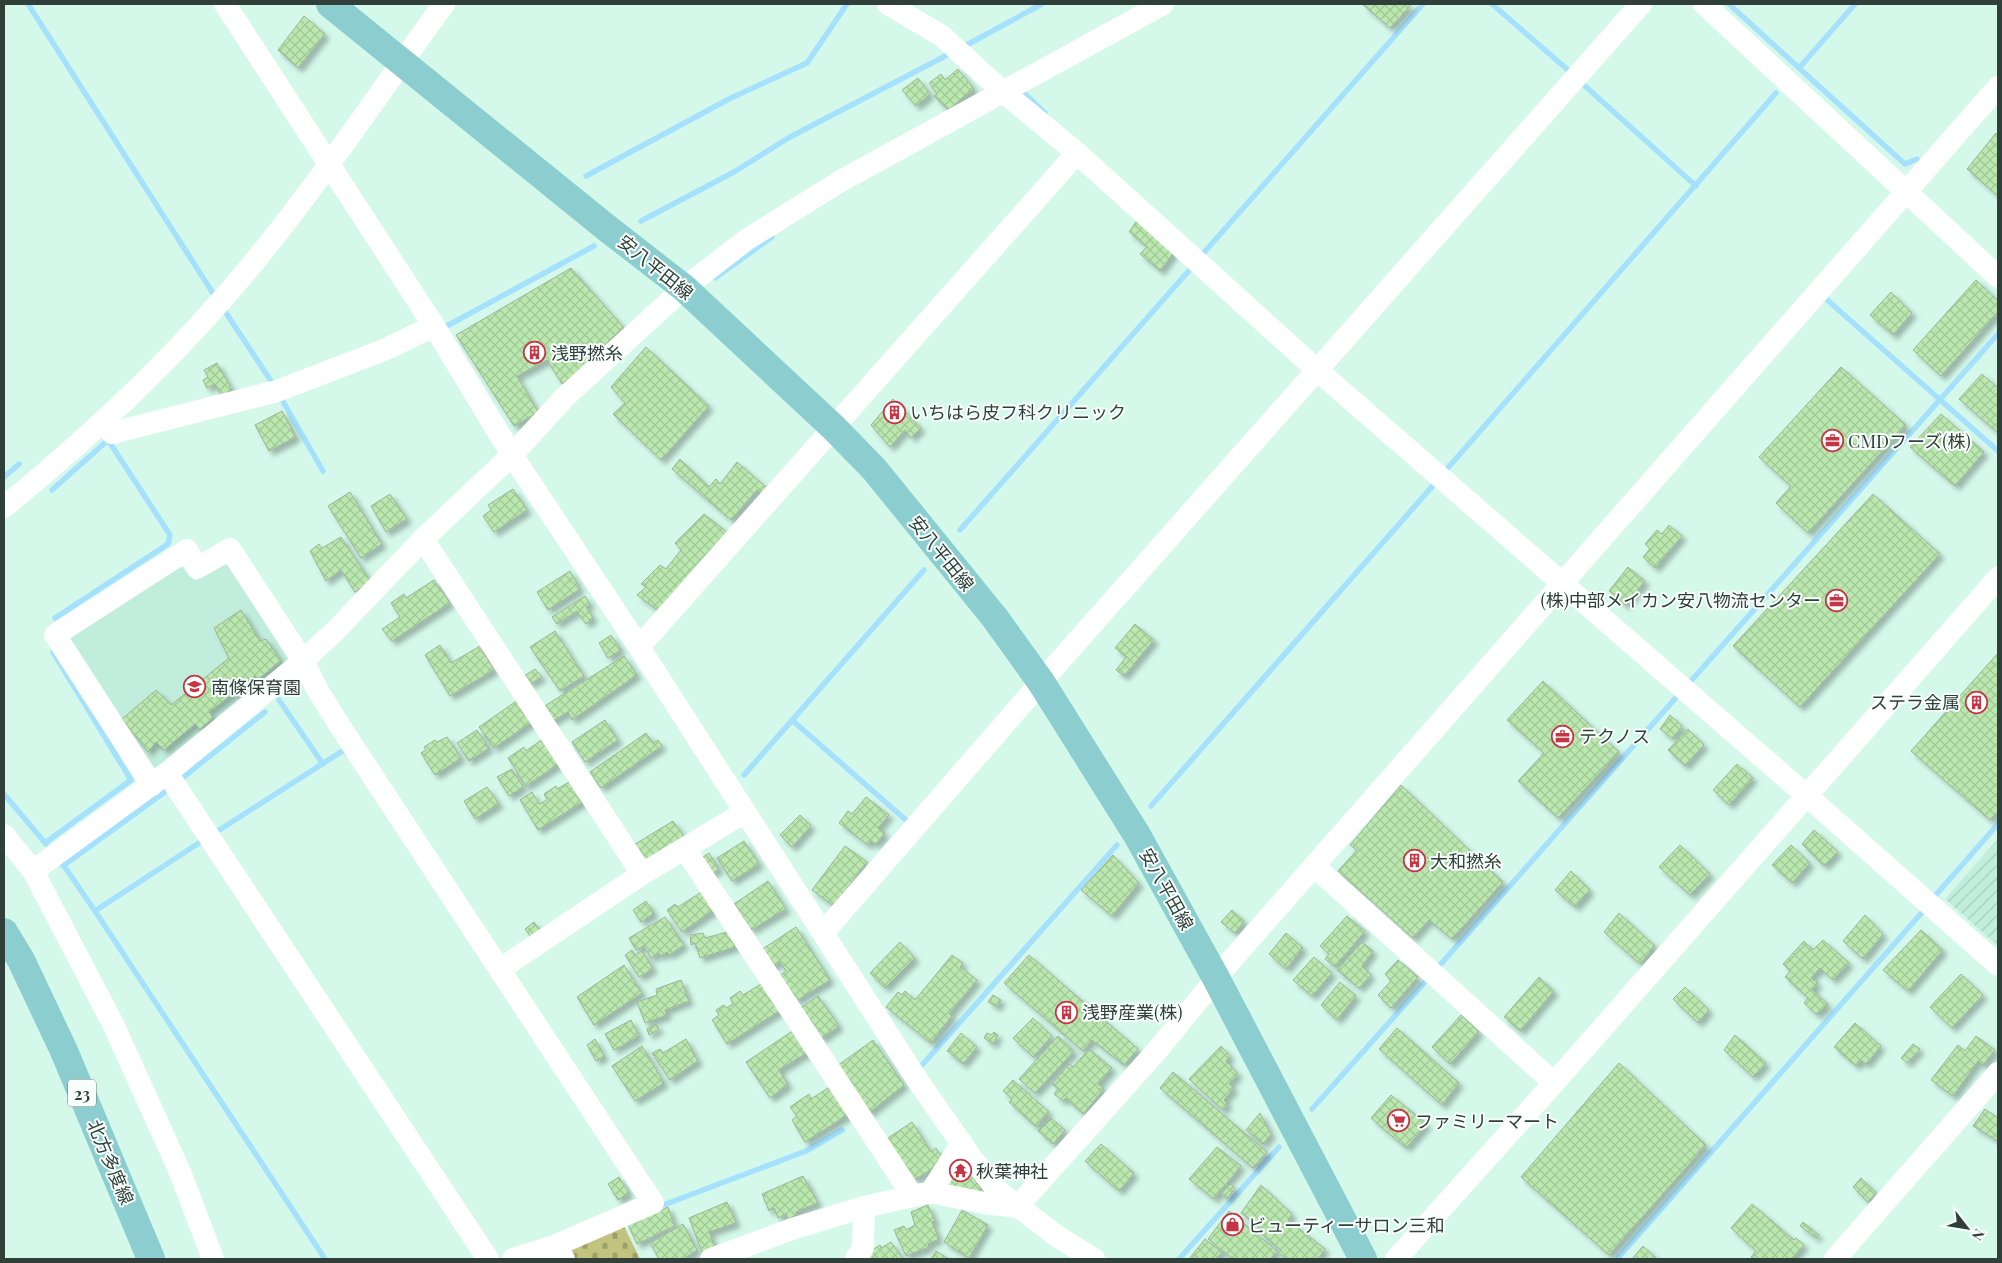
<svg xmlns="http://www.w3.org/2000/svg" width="2002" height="1263" viewBox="0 0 2002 1263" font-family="'Playfair Display','Noto Sans JP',serif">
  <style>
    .built { fill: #c1eedc }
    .industrial { fill: url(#industrial-furrows) }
    .cemetery { fill: url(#cemetery-stones) }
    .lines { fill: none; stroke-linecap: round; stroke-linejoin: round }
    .stream { stroke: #a5e1fd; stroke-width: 5.5 }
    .building { fill: url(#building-cross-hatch); stroke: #9eb298; filter: url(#shadow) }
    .minor { stroke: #fff; stroke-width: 22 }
    .major { stroke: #8cced0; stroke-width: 28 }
    .labels { text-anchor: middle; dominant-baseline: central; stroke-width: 4; stroke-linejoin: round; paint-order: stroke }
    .shield { fill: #f7fefb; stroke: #6c7873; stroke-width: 1 }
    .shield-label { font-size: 16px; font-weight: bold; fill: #303f39 }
    .street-label { font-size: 18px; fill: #303f39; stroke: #f7fefb }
    .poi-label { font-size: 18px; fill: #303f39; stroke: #f7fefb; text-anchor: start }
  </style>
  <defs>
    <pattern id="industrial-furrows" width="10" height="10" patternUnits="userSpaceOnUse" patternTransform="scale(1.25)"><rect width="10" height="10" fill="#c1eedc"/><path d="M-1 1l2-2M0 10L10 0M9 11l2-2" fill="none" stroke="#a6cdbe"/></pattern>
    <pattern id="cemetery-stones" width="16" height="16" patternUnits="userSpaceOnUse" patternTransform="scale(1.25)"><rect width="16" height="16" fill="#c1c37f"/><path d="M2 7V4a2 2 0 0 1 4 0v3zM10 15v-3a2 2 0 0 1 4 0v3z" fill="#9da069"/></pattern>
    <pattern id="building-cross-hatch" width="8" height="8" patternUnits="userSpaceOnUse" patternTransform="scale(1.25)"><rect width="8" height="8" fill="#bae8af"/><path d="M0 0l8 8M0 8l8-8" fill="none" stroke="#a0c897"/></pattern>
    <filter id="shadow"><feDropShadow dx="4.5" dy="4.5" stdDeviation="2.5" flood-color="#0004"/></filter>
  </defs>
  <rect width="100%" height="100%" fill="#d4f9ea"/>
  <path class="built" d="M178 563 195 581 222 564 233 566 289 653 287 665 162 768 148 767 70 643 72 630Z"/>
  <path class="industrial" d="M1998 839V946L1945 899Z"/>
  <path class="cemetery" d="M623 1224 640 1259H572L571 1246Z"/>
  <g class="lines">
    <path class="stream" d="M28 4 216 298
      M1492 4 1568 70
      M1729 4 1799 68
      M1855 4 1799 68 1905 164 1917 159
      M963 47 1042 4
      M1585 86 1696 186
      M1018 95 1023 92 1045 113
      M586 176 729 99 807 63 847 4
      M641 221 734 172 790 137 953 52
      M1200 257 1423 4
      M715 278 772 237
      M1825 298 1998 451
      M224 310 273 384
      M445 327 594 246
      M281 398 323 471
      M1446 470 1776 93
      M4 477 19 464
      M52 490 108 440 170 535 168 544 55 618
      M960 530 1193 266
      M1690 682 1998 334
      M279 700 323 764
      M792 720 907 821
      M744 775 924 570
      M181 779 265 712
      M4 794 46 844
      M1151 806 1437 481
      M213 834 344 750 347 753
      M45 843 131 780 53 652
      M62 863 95 911 325 1259
      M63 866 169 789
      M1934 897 1998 824
      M95 911 205 839
      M1440 965 1680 693
      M923 1064 1117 845
      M1312 1109 1425 982
      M661 1206 806 1151 842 1130
      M1179 1259 1279 1147
      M1617 1259 1925 909"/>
  </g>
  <path class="building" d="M1362 4H1412L1390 28Z
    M304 16 325 34 298 68 278 50Z
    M958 69 974 89 948 110 934 96 937 94 929 83 941 74 945 80Z
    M918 78 930 94 916 106 902 90Z
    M1996 133 1998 135V196L1967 169Z
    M1138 219 1174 252 1160 271 1140 254 1147 247 1129 232Z
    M571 268 624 328 608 342 611 347 562 384 547 360 517 376 538 412 514 426 456 335Z
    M1976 280 1998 301V312L1941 376 1913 350Z
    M1891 292 1912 313 1893 335 1870 315Z
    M646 347 709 406 661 460 613 414 625 403 611 387Z
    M217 363 232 390 221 396 215 384 207 388 203 380 208 377 204 370Z
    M1841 367 1906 425 1808 533 1776 503 1791 486 1759 457Z
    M1982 374 1998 388V433L1959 399Z
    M893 399 921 428 911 438 905 430 890 447 871 425Z
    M282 411 296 437 269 451 255 425Z
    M1941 414 1984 452 1955 486 1910 447Z
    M680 459 709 487 716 479 720 484 737 462 767 488 761 494 757 490 731 520 672 469Z
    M513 489 527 510 494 532 483 516 491 510 488 505Z
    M350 492 382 544 361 558 328 506Z
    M390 494 407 519 386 532 371 506Z
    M1873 494 1940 554 1800 707 1733 646Z
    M704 514 728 533 659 611 637 595 646 587 641 584 660 565 666 569 681 550 675 543Z
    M1669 525 1682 536 1655 568 1643 557 1650 549 1645 544 1657 530 1662 534Z
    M341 537 371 582 355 592 341 570 326 581 310 551 319 544 322 548Z
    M1628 567 1645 581 1625 605 1609 591Z
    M570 571 580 589 548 610 537 592Z
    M434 580 450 603 392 641 382 629 400 617 391 603 404 594 406 598Z
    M585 596 590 604 586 607 593 618 586 624 577 611 557 624 552 617Z
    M241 610 260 641 266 639 281 661 257 680 255 676 247 682 252 687 239 696 235 692 209 712 213 718 200 729 195 724 164 750 156 742 148 752 122 719 156 690 171 705 229 658 214 628Z
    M1135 624 1154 640 1124 676 1116 670 1126 657 1115 648Z
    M555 631 584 676 560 691 530 647Z
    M611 635 621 650 608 658 599 643Z
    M440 645 451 663 480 646 494 670 450 696 425 655Z
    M1998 653V811L1990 820 1911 751Z
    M624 656 637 675 572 720 568 712 549 723 540 709Z
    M535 669 542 677 530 684 524 676Z
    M1543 681 1619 752 1558 818 1518 781 1544 753 1507 720Z
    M518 700 532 722 494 748 479 727Z
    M1670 715 1682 726 1673 739 1660 729Z
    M605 720 618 740 585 762 572 742Z
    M1688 729 1704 745 1685 766 1668 750Z
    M477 730 489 748 469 761 457 743Z
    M646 733 653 743 658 740 662 746 601 788 590 772Z
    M447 737 461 758 435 775 421 753 426 750 424 747 435 740 437 742Z
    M544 738 560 763 526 786 508 758 524 747 526 751Z
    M1737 764 1753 778 1729 805 1713 790Z
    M512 769 523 787 509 796 497 777Z
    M571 781 584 801 538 830 520 800 532 792 539 804 547 800 544 794 556 786 557 789Z
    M1401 785 1503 882 1452 939 1429 920 1413 938 1338 871 1357 850 1350 845Z
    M487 787 499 804 475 819 464 801Z
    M866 797 889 815 878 828 885 833 876 844 871 841 868 845 839 823 848 811 852 814Z
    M800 815 811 826 792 847 780 835Z
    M673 821 685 838 644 864 632 846Z
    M1814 830 1838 852 1824 866 1802 844Z
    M744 841 759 864 732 881 717 858Z
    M1680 845 1710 874 1690 895 1659 867Z
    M1791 845 1810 863 1792 883 1772 865Z
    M845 846 867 862 834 906 812 890Z
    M709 853 719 869 711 874 700 859Z
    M1113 855 1139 883 1112 916 1081 890Z
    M1571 871 1590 890 1575 907 1555 890Z
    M768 881 786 909 751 930 734 904Z
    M703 891 715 909 682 932 667 910 675 904 678 907Z
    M646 901 654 913 641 922 633 910Z
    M1232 910 1244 921 1235 933 1221 922Z
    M1619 913 1655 946 1640 964 1604 932Z
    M1865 915 1883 934 1863 959 1843 941Z
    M1347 916 1365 931 1335 967 1325 959 1329 954 1320 946Z
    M665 917 684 945 669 955 667 952 661 956 659 953 651 958 644 946 636 950 629 938Z
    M534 922 541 931 531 937 525 929Z
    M796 927 830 980 796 1001 779 976 786 971 780 962 771 967 761 950Z
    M1921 930 1943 950 1908 991 1883 970Z
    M731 931 735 947 700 958 695 943 691 945 690 935 703 933 705 938Z
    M1286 933 1303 948 1286 969 1269 954Z
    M1823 940 1849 963 1833 980 1820 968 1811 978 1818 983 1812 990 1828 1004 1817 1015 1804 1003 1808 998 1785 977 1790 971 1783 964 1804 941 1813 950Z
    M900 942 915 958 885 988 870 973Z
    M1362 942 1373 951 1362 966 1371 975 1359 988 1337 970Z
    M632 950 635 955 642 951 653 969 639 977 625 955Z
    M952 955 963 963 960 967 977 980 949 1014 952 1016 931 1043 886 1007 898 992 902 995 905 991 915 1000Z
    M1029 955 1138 1049 1124 1065 1092 1040 1083 1051 1004 983Z
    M1314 957 1332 973 1312 996 1293 980Z
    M1398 960 1418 977 1391 1008 1378 995 1391 981 1385 974Z
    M624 965 642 993 594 1025 577 997Z
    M1961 974 1983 995 1952 1028 1930 1007Z
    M1539 977 1554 991 1520 1031 1504 1017Z
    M681 980 689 1001 665 1010 667 1015 645 1023 637 1002 657 995 656 989Z
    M1340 982 1356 996 1337 1020 1321 1005Z
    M761 984 781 1010 727 1044 712 1020 719 1015 716 1010 724 1005 726 1008 733 1004 730 998 740 991 743 995Z
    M1685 987 1709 1010 1698 1023 1673 999Z
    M993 995 1001 1000 997 1007 988 1002Z
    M818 996 839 1026 821 1039 800 1008Z
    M1461 1015 1479 1032 1450 1064 1432 1047Z
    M1033 1018 1052 1036 1033 1057 1013 1038Z
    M631 1020 639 1036 614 1050 605 1034Z
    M1855 1023 1881 1046 1866 1064 1861 1060 1856 1066 1834 1047Z
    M656 1024 659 1029 649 1035 647 1029Z
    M1397 1028 1459 1083 1442 1105 1379 1049Z
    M794 1030 808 1052 779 1070 788 1085 770 1098 746 1062Z
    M994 1032 998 1035 993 1044 984 1038 987 1033 991 1035Z
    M961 1033 977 1047 963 1064 947 1051Z
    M1735 1035 1766 1063 1753 1077 1724 1050Z
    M1058 1036 1074 1051 1035 1093 1019 1079Z
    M1976 1036 1995 1050 1983 1065 1978 1061 1953 1096 1931 1080 1958 1045 1965 1051Z
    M595 1039 604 1056 596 1061 587 1045Z
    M686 1039 698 1061 670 1080 652 1053 660 1049 663 1053Z
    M873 1040 904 1085 869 1113 837 1066Z
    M1913 1044 1920 1049 1907 1063 1901 1058Z
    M642 1046 664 1083 635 1101 612 1066Z
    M1221 1046 1230 1056 1226 1061 1238 1074 1229 1084 1234 1088 1224 1100 1228 1104 1223 1110 1189 1079Z
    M1089 1049 1112 1068 1098 1084 1104 1089 1083 1114 1066 1098 1063 1101 1054 1094 1058 1089 1052 1084 1069 1064 1073 1067Z
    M1619 1063 1706 1145 1609 1255 1521 1177Z
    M1173 1072 1267 1152 1253 1168 1160 1088Z
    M1013 1080 1049 1112 1036 1127 1009 1102 1012 1099 1003 1091Z
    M831 1086 849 1114 805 1142 792 1120 797 1116 790 1107 809 1094 811 1099Z
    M1391 1095 1427 1124 1406 1148 1371 1118Z
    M1985 1109 1998 1118V1141L1973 1126Z
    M1260 1113 1271 1134 1263 1144 1246 1130Z
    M1051 1118 1065 1130 1053 1144 1038 1131Z
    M912 1122 931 1152 936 1148 942 1157 936 1162 937 1166 914 1180 885 1140Z
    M1101 1144 1134 1173 1119 1191 1085 1161Z
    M1217 1147 1241 1166 1214 1199 1189 1179Z
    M960 1158 982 1190 979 1195 943 1184Z
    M803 1176 818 1203 796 1212 797 1215 788 1219 786 1214 778 1218 774 1208 769 1211 762 1194Z
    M619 1177 629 1193 618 1200 608 1184Z
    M1861 1178 1876 1193 1868 1202 1853 1187Z
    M1230 1184 1235 1188 1227 1199 1221 1194Z
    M1261 1185 1292 1214 1288 1220 1325 1249 1318 1259H1287L1278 1253 1281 1250 1261 1234 1264 1231 1241 1213Z
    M727 1202 736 1223 709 1232 715 1247 702 1252 689 1218Z
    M1752 1204 1794 1240 1796 1238 1804 1245 1792 1259H1754L1751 1257 1756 1251 1731 1228Z
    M928 1205 935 1221 932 1222 939 1239 928 1244 929 1247 906 1256 894 1230 904 1226 906 1230 915 1225 911 1212Z
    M668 1207 675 1226 637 1244 628 1225Z
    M962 1210 988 1225 969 1258 944 1242Z
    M1229 1211 1277 1251 1270 1259H1233L1208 1239Z
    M1803 1222 1819 1235 1816 1238 1800 1226Z
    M683 1224 697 1250 683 1259H659L650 1243Z
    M1205 1239 1222 1252 1216 1259H1189Z
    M891 1242 903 1259H869V1252L880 1245 881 1248Z
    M1643 1246 1657 1259H1632Z
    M936 1251 949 1259H931Z"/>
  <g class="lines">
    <path class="minor" d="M225 4 434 326 512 455 639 647 920 1084 973 1160 999 1192 1058 1237 1094 1259
      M888 4 942 36 1002 91 1077 153 1317 370 1807 796 1998 965
      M1704 4 1998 277
      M112 433 277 391 384 350 434 326
      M4 507C100 429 190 343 267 246 330 168 385 84 444 4
      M423 539 642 874
      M639 647 1077 153
      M167 773 488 1259
      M152 785 55 635 187 550 197 568 230 549 303 661 318 691 345 734 653 1203 554 1246 564 1259
      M4 835 33 871 113 1024 180 1172 213 1259
      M685 849 912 1195
      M1314 866 1554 1083
      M33 871 167 773 303 661 336 630 423 539 512 455 565 397 684 288 746 240 839 182 1163 4
      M823 933 1041 682 1641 4
      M500 969 642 874 745 812
      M931 1192 962 1143
      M1017 1207 1155 1053 1228 964 1998 87
      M513 1259 554 1246
      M711 1259 792 1229 864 1207 931 1192 984 1203 1017 1207
      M856 1259 863 1248 864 1207
      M1396 1259 1554 1083 1998 578
      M1835 1259 1998 1073"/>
    <path class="major" d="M330 4 608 229 684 288 834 428 874 469 995 618 1041 682 1137 835 1216 978 1363 1259
      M4 932 21 960 64 1051 151 1259"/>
  </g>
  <defs>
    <symbol id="building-ring" viewBox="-11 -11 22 22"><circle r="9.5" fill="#f7fefb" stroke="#c53543" stroke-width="1.5"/><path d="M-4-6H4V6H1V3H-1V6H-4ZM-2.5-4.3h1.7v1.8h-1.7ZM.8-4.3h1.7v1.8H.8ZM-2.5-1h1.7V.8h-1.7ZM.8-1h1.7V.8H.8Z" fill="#c53543"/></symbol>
    <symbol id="office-ring" viewBox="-11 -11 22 22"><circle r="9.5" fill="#f7fefb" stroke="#c53543" stroke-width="1.5"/><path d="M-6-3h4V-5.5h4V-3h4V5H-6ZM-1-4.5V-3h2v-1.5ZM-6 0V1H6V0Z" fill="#c53543"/></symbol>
    <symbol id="school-ring" viewBox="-11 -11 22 22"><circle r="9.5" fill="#f7fefb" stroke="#c53543" stroke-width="1.5"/><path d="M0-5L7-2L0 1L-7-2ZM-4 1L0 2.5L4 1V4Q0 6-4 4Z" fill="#c53543"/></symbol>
    <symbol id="supermarket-ring" viewBox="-11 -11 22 22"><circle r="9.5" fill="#f7fefb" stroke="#c53543" stroke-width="1.5"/><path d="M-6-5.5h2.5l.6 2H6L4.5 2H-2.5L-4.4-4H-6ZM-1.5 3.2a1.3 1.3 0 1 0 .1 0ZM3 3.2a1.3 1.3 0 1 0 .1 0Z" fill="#c53543"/></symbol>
    <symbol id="temple-ring" viewBox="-11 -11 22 22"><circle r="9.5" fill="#f7fefb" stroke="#c53543" stroke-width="1.5"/><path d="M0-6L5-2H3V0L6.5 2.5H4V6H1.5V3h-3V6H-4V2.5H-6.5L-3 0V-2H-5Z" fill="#c53543"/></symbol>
    <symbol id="shop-ring" viewBox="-11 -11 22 22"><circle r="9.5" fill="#f7fefb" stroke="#c53543" stroke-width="1.5"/><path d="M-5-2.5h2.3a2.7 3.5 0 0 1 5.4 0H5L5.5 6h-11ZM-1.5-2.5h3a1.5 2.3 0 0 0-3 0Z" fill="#c53543"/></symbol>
  </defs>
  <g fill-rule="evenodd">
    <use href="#building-ring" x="522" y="340" width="25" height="25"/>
    <use href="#building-ring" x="882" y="400" width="25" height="25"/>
    <use href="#office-ring" x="1820" y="428" width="25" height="25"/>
    <use href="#office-ring" x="1824" y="588" width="25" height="25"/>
    <use href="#school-ring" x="182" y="674" width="25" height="25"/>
    <use href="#building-ring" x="1964" y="690" width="25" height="25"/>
    <use href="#office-ring" x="1550" y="724" width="25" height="25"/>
    <use href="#building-ring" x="1402" y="848" width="25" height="25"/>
    <use href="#building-ring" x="1054" y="1000" width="25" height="25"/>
    <use href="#supermarket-ring" x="1386" y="1108" width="25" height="25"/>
    <use href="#temple-ring" x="948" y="1158" width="25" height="25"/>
    <use href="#shop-ring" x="1220" y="1212" width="25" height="25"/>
  </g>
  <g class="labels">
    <rect class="shield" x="68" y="1079.5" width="28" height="27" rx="4"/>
    <g class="shield-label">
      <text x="82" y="1093">23</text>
    </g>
    <g class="street-label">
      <text transform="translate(656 267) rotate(39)">安八平田線</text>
      <text transform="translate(942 553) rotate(51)">安八平田線</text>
      <text transform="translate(1167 889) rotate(61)">安八平田線</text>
      <text transform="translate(111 1162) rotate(67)">北方多度線</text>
    </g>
    <g class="poi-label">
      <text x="551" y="353">浅野撚糸</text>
      <text x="910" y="412">いちはら皮フ科クリニック</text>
      <text x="1848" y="441">CMDフーズ(株)</text>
      <text x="1821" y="600" text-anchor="end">(株)中部メイカン安八物流センター</text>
      <text x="211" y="687">南條保育園</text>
      <text x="1960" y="702" text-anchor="end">ステラ金属</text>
      <text x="1579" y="736">テクノス</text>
      <text x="1430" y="861">大和撚糸</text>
      <text x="1082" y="1012">浅野産業(株)</text>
      <text x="1415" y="1121">ファミリーマート</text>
      <text x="976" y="1171">秋葉神社</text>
      <text x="1248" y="1225">ビューティーサロン三和</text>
    </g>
  </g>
  <rect width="2002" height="1263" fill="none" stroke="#303f39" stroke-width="10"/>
  <g transform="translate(1967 1228) rotate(121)" stroke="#f7fefb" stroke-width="4" paint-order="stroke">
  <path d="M0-4L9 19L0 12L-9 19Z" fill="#303f39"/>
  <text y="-8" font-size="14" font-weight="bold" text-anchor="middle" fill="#303f39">N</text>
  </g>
</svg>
